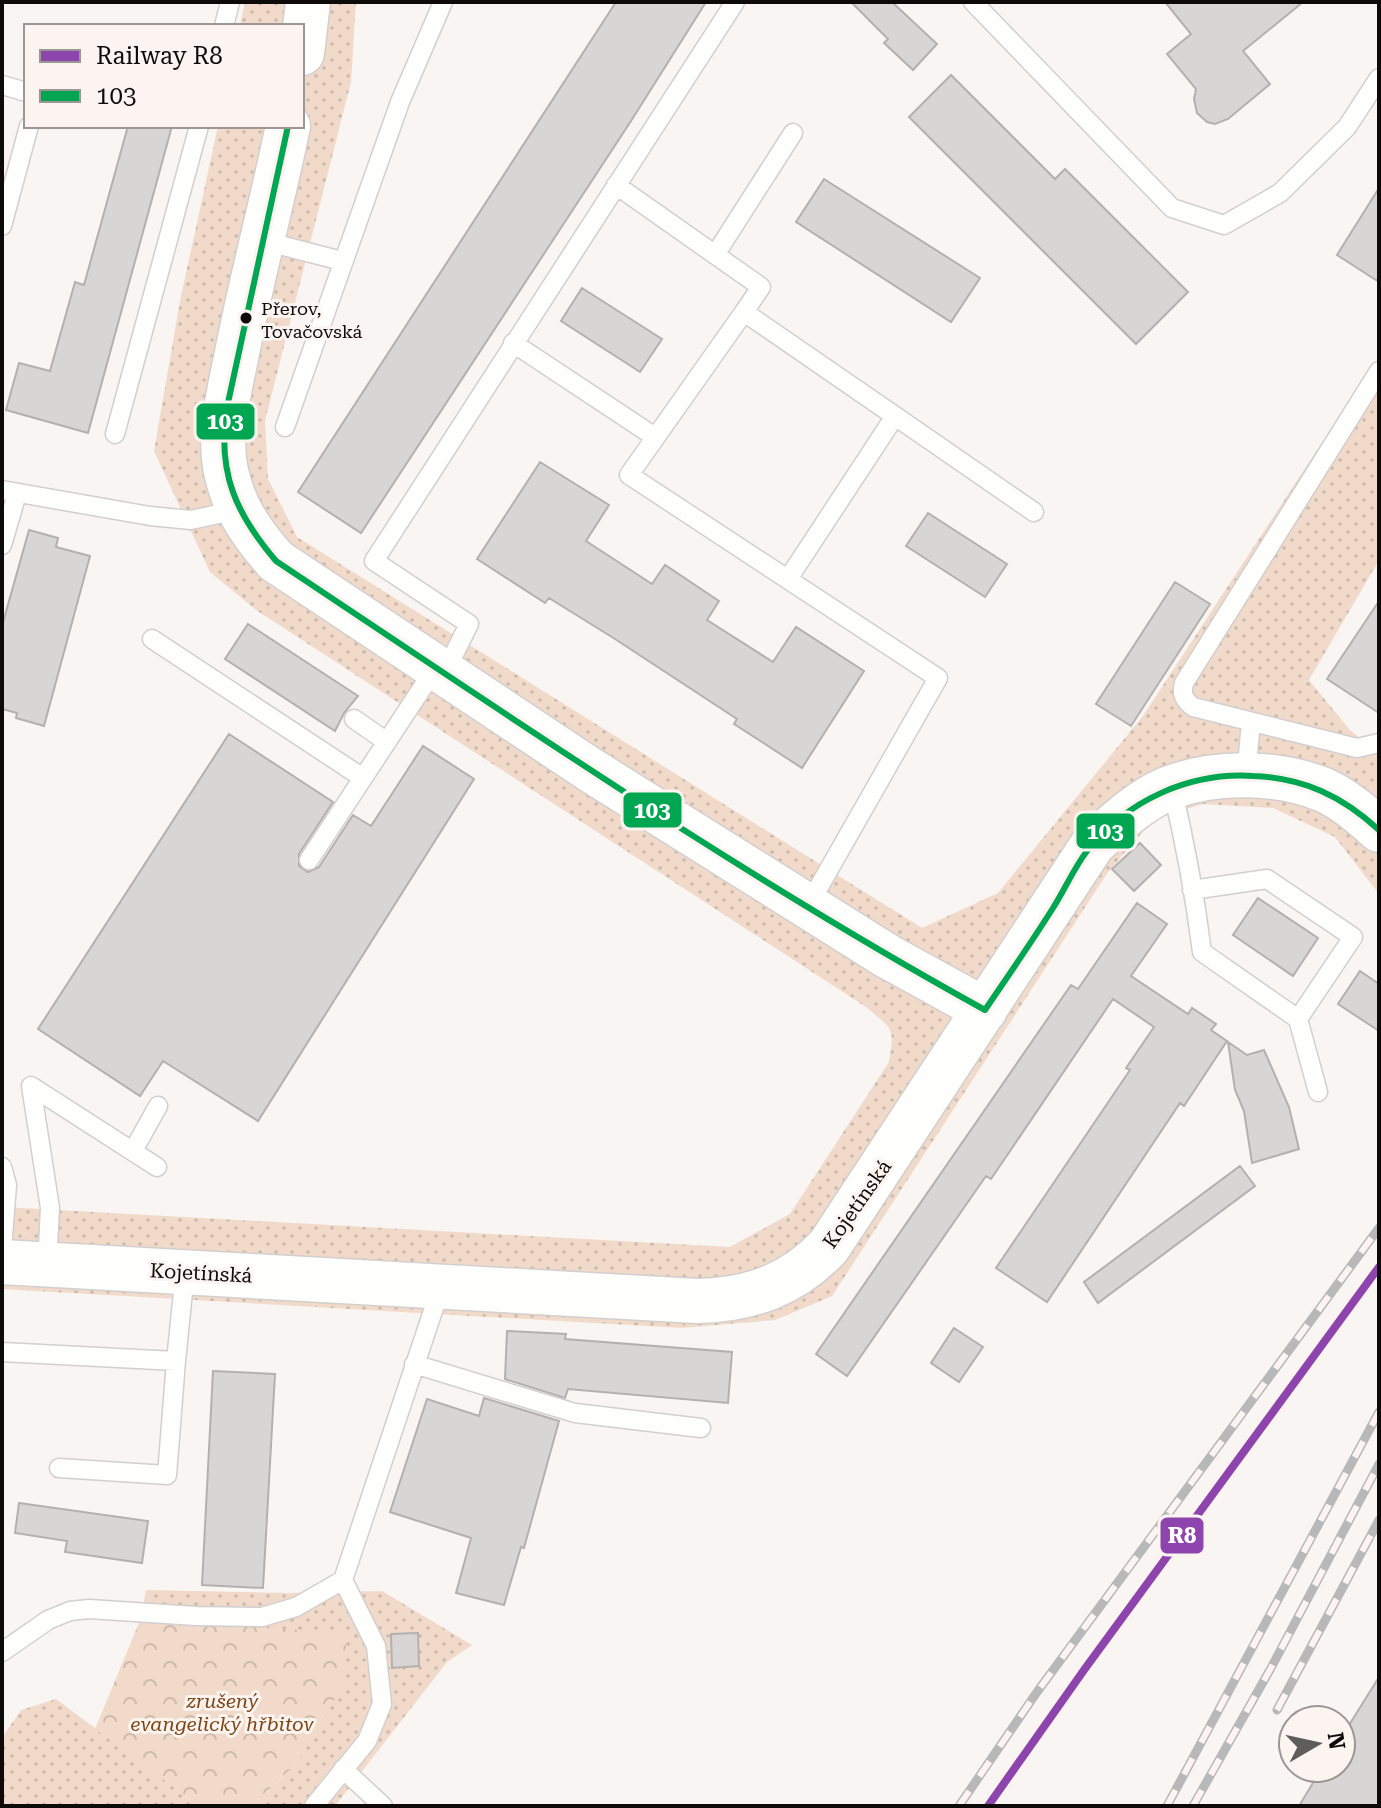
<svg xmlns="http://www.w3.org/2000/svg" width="1381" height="1808" viewBox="0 0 1381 1808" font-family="'Roboto Serif',serif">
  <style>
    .grass { fill: url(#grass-dots) }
    .forest { fill: url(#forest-crowns) }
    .building { fill: #d8d6d4; stroke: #b3b0af; stroke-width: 2 }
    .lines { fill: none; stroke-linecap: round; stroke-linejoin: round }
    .lane-casing { stroke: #d2cfce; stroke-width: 21 }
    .secondary-casing { stroke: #d2cfce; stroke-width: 47 }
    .lane { stroke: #fefefd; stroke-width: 18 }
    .secondary { stroke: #fefefd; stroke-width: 44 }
    .rail-casing { stroke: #b8b8b8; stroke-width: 9 }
    .rail { stroke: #fbf4f0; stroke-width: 6; stroke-dasharray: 18; stroke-linecap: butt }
    .bus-1-casing { stroke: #fbf4f0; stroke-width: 12 }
    .bus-1 { stroke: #00a651; stroke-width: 6 }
    .rail-1-casing { stroke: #fbf4f0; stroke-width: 14 }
    .rail-1 { stroke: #8e44ad; stroke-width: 8 }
    .bus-dot { fill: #0d0b0a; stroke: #fbf4f0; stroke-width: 3 }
    .labels { text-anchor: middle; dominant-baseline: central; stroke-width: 6; stroke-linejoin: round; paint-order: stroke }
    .bus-label { font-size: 18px; fill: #0d0b0a; stroke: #fbf4f0; text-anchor: start }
    .street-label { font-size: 20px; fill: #0d0b0a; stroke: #fbf4f0 }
    .park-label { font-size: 20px; font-style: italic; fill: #7f4615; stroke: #fbf4f0 }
    .line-badge { stroke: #fbf4f0; stroke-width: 3 }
    .badge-label { font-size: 22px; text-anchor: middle; font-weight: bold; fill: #fff }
  </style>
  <defs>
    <pattern id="grass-dots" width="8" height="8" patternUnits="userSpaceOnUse" patternTransform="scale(2)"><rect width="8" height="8" fill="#f1dac9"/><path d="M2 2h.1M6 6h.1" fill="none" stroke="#cdbaab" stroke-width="1.8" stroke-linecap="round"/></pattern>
    <pattern id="forest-crowns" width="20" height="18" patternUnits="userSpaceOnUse" patternTransform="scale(2)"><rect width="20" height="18" fill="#f1dac9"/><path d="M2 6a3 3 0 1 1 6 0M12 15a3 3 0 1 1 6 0" fill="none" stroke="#cdbaab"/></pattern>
  </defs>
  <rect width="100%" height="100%" fill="#f8f5f3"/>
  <path class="grass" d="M245 2H356L351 82 265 421 268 479 297 537 922 928 998 893 1143 716 1374 363 1379 367V560L1309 680 1349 729 1379 755V894L1335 837 1273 808 1203 804 1154 819 1108 872 832 1296 775 1320 682 1328 2 1289V1207L730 1247 790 1214 889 1062C895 1026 893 1030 866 1007L256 610 210 572 154 451 180 301 218 126H302V26H240Z
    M146 1590 286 1593 382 1591 472 1645 447 1662 335 1806H251L297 1763 141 1618Z
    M56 1699 199 1806H2V1738L21 1710Z"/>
  <path class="forest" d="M141 1618 346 1634V1676L327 1714 297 1763 251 1806H199L95 1729Z"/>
  <path class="building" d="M616 2H706L631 121 361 533 298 492Z
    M851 2H892L937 44 913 70 884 43 888 39Z
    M1165 2H1303L1243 51 1270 84 1228 119 1215 124 1207 122 1197 113 1194 99 1196 89 1167 54 1191 34Z
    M951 75 1055 179 1065 169 1188 292 1136 344 909 117Z
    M128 126H172L88 433 6 410 19 363 50 371 75 282 84 285Z
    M824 179 980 278 951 322 796 222Z
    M1379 188V282L1337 255Z
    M582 288 662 339 640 372 561 321Z
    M540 462 609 505 586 541 652 584 665 565 719 601 707 620 773 662 796 627 864 671 802 768 734 724 737 719 615 639 549 598 545 603 477 559Z
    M928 513 1007 564 985 597 906 546Z
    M29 530 58 538 56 547 90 556 44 726 16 718 17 713 2 709V626Z
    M1175 582 1210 604 1131 726 1096 704Z
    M1379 601V713L1327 679Z
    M248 624 358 696 344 713 335 731 225 659Z
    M229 734 333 802 299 854V866L308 872 319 867 353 815 371 826 423 746 474 779 258 1121 163 1061 140 1096 38 1029Z
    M1140 843 1161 865 1134 891 1112 869Z
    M1258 898 1318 938 1293 976 1233 935Z
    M1137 903 1167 924 1131 976 1188 1014 1192 1008 1216 1024 1211 1030 1227 1041 1184 1106 1180 1103 1047 1302 996 1268 1130 1070 1126 1068 1154 1027 1113 999 991 1179 986 1176 847 1376 816 1354 1071 985 1078 989Z
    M1360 971 1379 984V1031L1338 1004Z
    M1228 1042 1247 1055 1264 1050 1289 1107 1299 1149 1252 1163 1244 1111 1235 1090Z
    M1240 1166 1255 1186 1098 1303 1084 1282Z
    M954 1328 983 1347 959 1382 931 1363Z
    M507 1331 566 1334 565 1339 732 1352 728 1403 568 1389 565 1398 505 1379Z
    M213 1371 275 1374 263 1588 202 1585Z
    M484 1398 559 1421 524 1548 521 1547 504 1605 456 1593 471 1538 390 1512 427 1399 479 1416Z
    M19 1503 148 1521 142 1563 65 1552 67 1541 15 1533Z
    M418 1633 419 1666 392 1668 391 1634Z
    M1379 1677V1806H1299L1322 1768H1341V1738Z"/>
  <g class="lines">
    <defs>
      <path id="lane" d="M973 2 1172 208 1224 225 1280 193 1347 127 1379 78
        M224 26 230 2
        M2 85 26 92
        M616 185 761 287 744 312
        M2 226 29 126
        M260 240 342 261
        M715 255 793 133
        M513 343 655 437
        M1379 371 1184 683C1181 694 1184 700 1193 707L1357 748 1379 743
        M895 416 1034 512
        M285 427 400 102 443 2
        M115 434 199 126
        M2 490 150 516 191 520 237 510
        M2 545 17 494
        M788 579 895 416 744 312 629 475 938 678 808 906
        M152 639 363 778
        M445 672 469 624 374 561 735 2
        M354 719 387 742
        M1246 775 1251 722
        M1172 788C1185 842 1195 897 1202 952L1298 1019 1353 937 1267 879 1192 890
        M309 860 436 667
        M1298 1019 1318 1092
        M133 1151 158 1106
        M2 1167 7 1185 2 1249
        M47 1264 50 1208 31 1086 157 1167
        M2 1352 176 1361 185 1272
        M414 1364 575 1413 701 1428
        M59 1468 167 1475 176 1361
        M2 1652 48 1620 70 1611 89 1609 196 1616 262 1617 296 1607 343 1580 441 1287
        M343 1769 383 1806
        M314 1806 367 1741 382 1704 376 1646 343 1580"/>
      <path id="secondary" d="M302 53 308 2
        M288 126C272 204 251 280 236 358 229 392 219 431 225 466 232 505 250 532 276 561L589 769 887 956 985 1010
        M2 1262 697 1301C750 1300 793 1285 829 1246L1093 844C1115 824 1139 801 1167 789 1214 770 1277 771 1324 790 1344 799 1363 815 1379 830"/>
    </defs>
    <use href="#lane" class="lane-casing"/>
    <use href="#secondary" class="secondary-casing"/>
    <use href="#lane" class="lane"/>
    <use href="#secondary" class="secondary"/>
    <defs>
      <path id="rail" d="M1277 1710 1379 1520
        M959 1806 1037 1692 1379 1228
        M1167 1806 1379 1412
        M1193 1806 1271 1668 1379 1464"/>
    </defs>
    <use href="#rail" class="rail-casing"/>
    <use href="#rail" class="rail"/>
    <defs>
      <path id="bus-1" d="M288 126 226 412C218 474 236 514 276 561 509 716 740 875 985 1010 1008 976 1031 943 1053 908 1065 889 1074 868 1087 851 1127 800 1190 772 1253 776 1304 778 1342 796 1379 830"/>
    </defs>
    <use href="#bus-1" class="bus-1-casing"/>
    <use href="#bus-1" class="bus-1"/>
    <defs>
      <path id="rail-1" d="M988 1806 1084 1670 1379 1267"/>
    </defs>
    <use href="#rail-1" class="rail-1-casing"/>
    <use href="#rail-1" class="rail-1"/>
  </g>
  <circle class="bus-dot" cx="246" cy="318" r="7"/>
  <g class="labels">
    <g class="bus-label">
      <text x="261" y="308">Přerov,<tspan x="261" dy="23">Tovačovská</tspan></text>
    </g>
    <g class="street-label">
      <text transform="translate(857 1204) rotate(-55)">Kojetínská</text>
      <text transform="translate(201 1273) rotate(3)">Kojetínská</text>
    </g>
    <g class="park-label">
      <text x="222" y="1701">zrušený<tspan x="222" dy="23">evangelický hřbitov</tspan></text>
    </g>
  </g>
  <g class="line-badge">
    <rect x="195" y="402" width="61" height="39" rx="8" fill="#00a651"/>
    <rect x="622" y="791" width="61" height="38" rx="8" fill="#00a651"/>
    <rect x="1075" y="812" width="61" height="38" rx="8" fill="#00a651"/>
    <rect x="1159" y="1516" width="46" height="39" rx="8" fill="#8e44ad"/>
  </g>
  <g class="badge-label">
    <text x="225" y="429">103</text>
    <text x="652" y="818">103</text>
    <text x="1105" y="839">103</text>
    <text x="1182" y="1543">R8</text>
  </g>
  <rect width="1381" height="1808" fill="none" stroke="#0d0b0a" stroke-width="8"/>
  <rect x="24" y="24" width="280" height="104" fill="#fbf4f0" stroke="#9c9794" stroke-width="2"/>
  <rect x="40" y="50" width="40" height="12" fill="#8e44ad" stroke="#9c9794" stroke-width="2"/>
  <text x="96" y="64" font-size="24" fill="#0d0b0a">Railway R8</text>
  <rect x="40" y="90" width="40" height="12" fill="#00a651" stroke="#9c9794" stroke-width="2"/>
  <text x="96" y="104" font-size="24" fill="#0d0b0a">103</text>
  <g transform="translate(1317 1744) rotate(81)"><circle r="38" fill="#fbf4f0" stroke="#9c9794" stroke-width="2"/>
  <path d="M0-6L14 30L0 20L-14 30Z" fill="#5f5d5c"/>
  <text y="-12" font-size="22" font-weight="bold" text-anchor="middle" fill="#0d0b0a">N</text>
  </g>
</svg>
